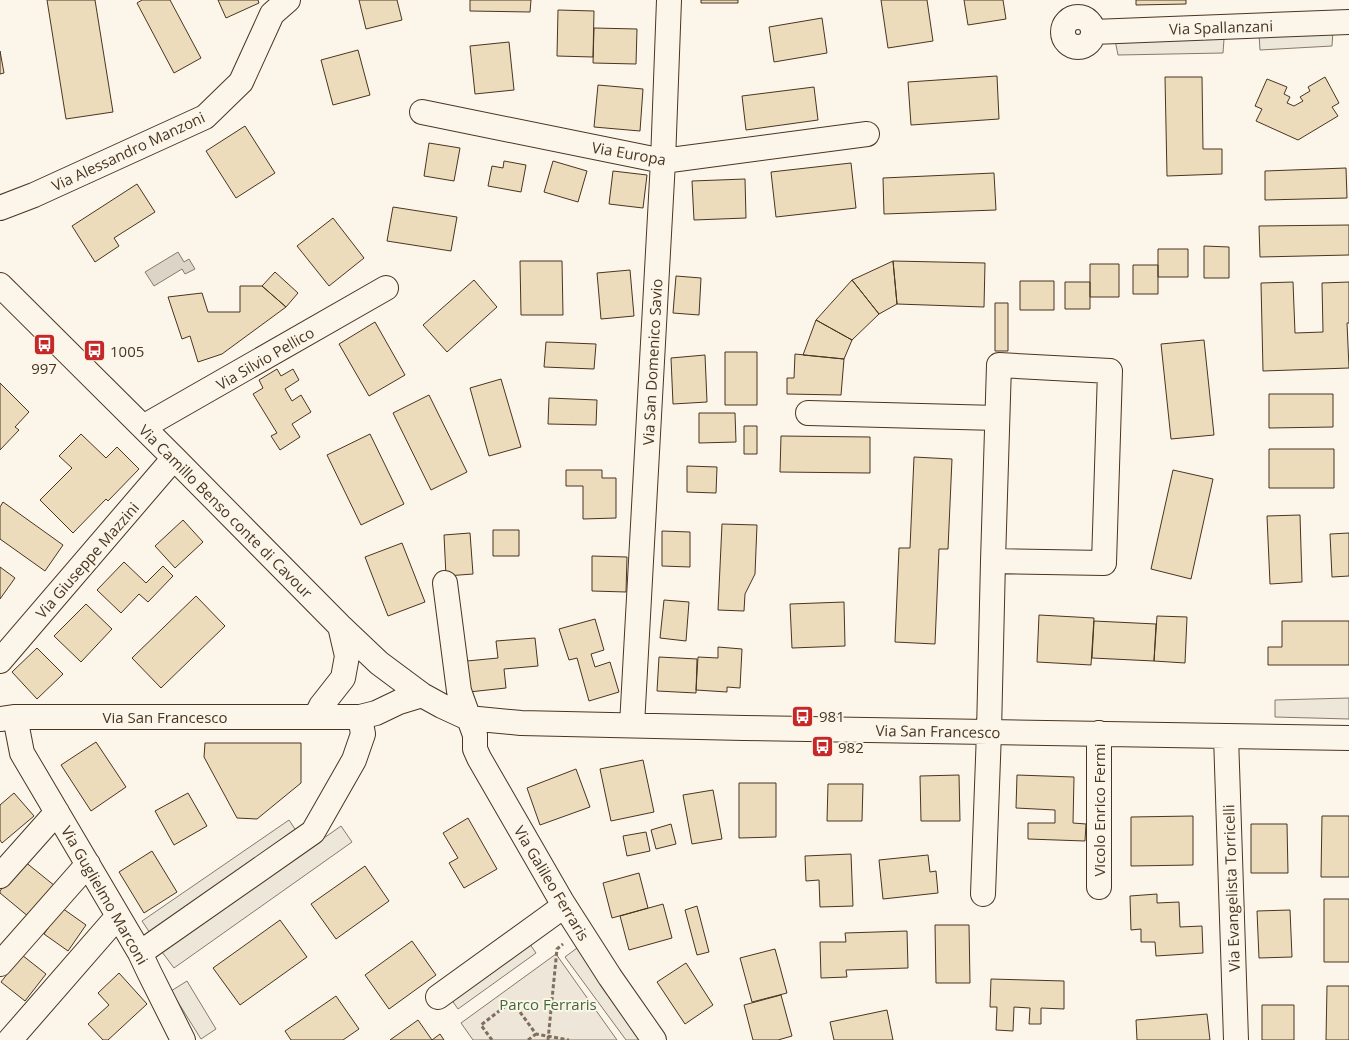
<svg xmlns="http://www.w3.org/2000/svg" width="1349" height="1040" viewBox="0 0 1349 1040" font-family="'Open Sans',sans-serif">
  <style>
    .green { fill: #ede6d9; stroke: #887966 }
    .parking { fill: #ede7d9; stroke: #887966 }
    .water { fill: #dcd4c6; stroke: #887966 }
    .building { fill: #ecdcbc; stroke: #4a3520 }
    .lines { fill: none; stroke-linecap: round; stroke-linejoin: round }
    .minor-casing { stroke: #4a3520; stroke-width: 26 }
    .path { stroke: #7f6f5c; stroke-width: 3; stroke-dasharray: 4 2.5; stroke-linecap: butt }
    .minor { stroke: #fbf6e9; stroke-width: 24 }
    .labels { text-anchor: middle; dominant-baseline: central; stroke-width: 4; stroke-linejoin: round; paint-order: stroke }
    .street-label { font-size: 15px; fill: #4a3520; stroke: #fbf6e9 }
    .poi-label { font-size: 15px; fill: #4a3520; stroke: #fbf6e9; text-anchor: start }
    .park-label { font-size: 15px; fill: #436837; stroke: #fbf6e9 }
  </style>
  <rect width="100%" height="100%" fill="#fbf6e9"/>
  <path class="green" d="M556 954 617 1040H473L461 1023Z"/>
  <path class="parking" d="M1333 31 1332 46 1260 50 1259 34Z
    M1224 39 1223 53 1118 55 1115 40Z
    M1349 698V719L1275 717V700Z
    M289 820 299 835 152 936 142 921Z
    M341 826 352 842 174 968 162 952Z
    M527 940 536 953 458 1009 449 996Z
    M577 948 645 1040H626L565 957Z
    M187 981 216 1029 201 1039 171 991Z"/>
  <path class="water" d="M178 252 184 262 189 259 195 269 185 274 182 269 154 286 145 272Z"/>
  <path class="building" d="M47 0H95L113 112 66 119Z
    M142 0H170L201 58 174 73 137 3Z
    M218 0H258L259 3 226 18Z
    M359 0H397L402 20 366 29Z
    M470 0H531L530 12 470 11Z
    M701 0H738V3H701Z
    M881 0H927L933 41 888 48Z
    M964 0H1003L1006 19 968 25Z
    M1136 0H1186V4L1136 5Z
    M558 10 594 11 593 57 557 56Z
    M822 18 827 53 774 62 769 27Z
    M594 28 637 29 636 64 593 63Z
    M509 42 514 90 475 94 470 46Z
    M358 50 370 95 333 105 321 60Z
    M0 51 4 73 0 74Z
    M997 76 999 119 911 125 908 82Z
    M1165 77H1202L1203 149H1222V174L1167 176Z
    M1325 77 1339 103 1332 107 1338 116 1298 140 1256 121 1262 109 1255 106 1267 79 1287 87 1284 94 1290 97 1287 103 1294 106 1303 101 1300 97 1310 91 1308 87Z
    M598 85 643 89 640 131 594 127Z
    M814 87 818 120 746 130 742 96Z
    M245 126 275 173 236 198 206 151Z
    M429 143 460 148 454 181 424 176Z
    M504 161 526 165 521 192 488 186 492 166 503 168Z
    M553 161 587 171 578 202 544 192Z
    M851 163 856 208 776 217 771 172Z
    M1346 168 1347 198 1265 200V171Z
    M613 171 647 175 643 208 609 204Z
    M994 173 996 210 884 214 883 178Z
    M745 179 746 218 694 220 692 181Z
    M137 184 155 212 114 238 119 246 95 262 72 226Z
    M393 207 457 217 451 251 387 241Z
    M333 218 364 258 329 286 297 246Z
    M1349 225V255L1260 257 1259 226Z
    M1204 246 1229 247V278H1204Z
    M1158 249H1188V277H1158Z
    M520 261H562L563 315H521Z
    M893 261 897 304 879 314 852 280Z
    M893 261 985 263 984 307 897 304Z
    M1090 264H1119V297H1090Z
    M1133 265H1158V294H1133Z
    M630 270 634 316 601 319 597 273Z
    M275 272 298 293 286 307 262 286Z
    M676 276 701 278 699 315 673 313Z
    M474 280 497 307 447 352 423 325Z
    M852 280 879 314 852 340 816 320Z
    M1020 281H1054V310H1020Z
    M1065 282H1090V309H1065Z
    M1293 282 1295 333 1323 332 1322 283 1349 282V323H1347L1349 368 1263 371 1261 283Z
    M240 286H262L286 307 222 354 198 362 190 336 182 339 168 297 202 293 208 312H240Z
    M995 303H1008V351H995Z
    M816 320 852 340 844 359 803 355Z
    M375 322 405 375 369 396 339 344Z
    M1204 340 1214 435 1171 439 1161 344Z
    M546 342 596 344 594 369 544 367Z
    M725 352H757V405H725Z
    M795 354 844 359 841 395 787 394V378H794Z
    M705 355 707 402 673 404 671 358Z
    M277 369 281 376 293 369 299 380 285 389 292 401 301 395 311 412 292 424 300 437 280 450 271 436 277 433 253 394 263 388 259 380Z
    M501 379 521 447 489 456 470 388Z
    M0 383 29 412 15 427 19 430 0 450Z
    M1269 394H1333V427L1269 428Z
    M429 395 467 472 431 490 393 413Z
    M549 398 597 400 596 425 548 424Z
    M699 413H735L736 442 699 443Z
    M744 426H757V454H744Z
    M81 434 106 458 117 447 139 469 108 501 106 499 73 533 40 500 72 468 59 456Z
    M370 434 404 504 361 525 327 455Z
    M781 436 870 437V473L780 472Z
    M1269 449H1334V488H1269Z
    M914 457 952 459 948 549H939L935 644 895 642 899 548H910Z
    M687 466 717 467 716 493 687 492Z
    M566 470H602V478H616V518L583 519V486H566Z
    M1173 470 1213 479 1191 579 1151 569Z
    M3 502 63 545 45 571 0 539V507Z
    M1300 515 1302 582 1270 584 1267 516Z
    M183 520 203 542 175 568 155 546Z
    M722 524 757 525 755 574 745 594 744 611 718 610Z
    M493 530H519V556H493Z
    M662 531 690 532V567L662 566Z
    M470 533 473 574 446 576 444 535Z
    M1349 533V576L1332 577 1330 534Z
    M402 543 425 602 388 616 365 557Z
    M592 556 627 557 626 592 592 591Z
    M124 562 146 583 163 566 173 576 148 602 139 594 121 613 97 590Z
    M0 567 15 578 0 599Z
    M196 596 225 626 161 688 132 658Z
    M664 600 689 602 686 641 660 638Z
    M844 602 845 646 792 648 790 604Z
    M86 604 112 629 81 662 54 636Z
    M1039 615 1094 618 1091 665 1037 662Z
    M1157 616 1187 617 1185 663 1154 661Z
    M595 619 604 650 591 654 595 667 610 662 619 692 589 701 577 658 569 660 559 629Z
    M1094 621 1156 624 1154 661 1092 658Z
    M1282 621H1349V665H1268V647H1282Z
    M535 638 538 666 504 669 506 688 469 692 467 661 498 658 496 641Z
    M718 647 742 649 740 688 727 687V692L696 690 698 657 718 658Z
    M37 648 63 674 37 699 12 672Z
    M659 657 697 659 696 693 657 691Z
    M96 742 126 787 91 811 61 765Z
    M205 743H301V783L257 819 237 818 204 757Z
    M643 760 654 812 611 821 600 769Z
    M576 769 590 807 540 825 527 788Z
    M959 775 960 821H921L920 776Z
    M1017 775 1074 777 1073 823 1086 824 1085 841 1028 839V823H1055V810L1016 808Z
    M739 783H776V837L739 838Z
    M828 784H863L862 821H827Z
    M713 790 722 839 692 844 683 795Z
    M14 793 34 816 2 843 0 840V805Z
    M188 793 207 826 174 845 155 811Z
    M1193 816V865L1131 866V817Z
    M1322 816H1349V877H1321Z
    M468 818 497 869 464 888 449 863 458 858 443 833Z
    M671 824 676 844 656 849 651 830Z
    M1251 824H1287L1288 873H1251Z
    M646 832 650 851 627 856 623 836Z
    M152 851 177 892 144 913 119 872Z
    M851 854 853 906 820 907 819 880 806 881 805 856Z
    M928 855 930 872 936 871 938 893 883 899 879 860Z
    M24 861 55 886 29 917 0 893V891Z
    M365 866 389 901 336 939 311 904Z
    M639 873 648 908 612 918 603 883Z
    M1157 894V903L1179 902 1180 927 1202 926 1203 953 1156 956 1155 942H1141V929L1131 930 1130 896Z
    M1324 899H1349V962H1324Z
    M663 904 672 938 629 950 620 916Z
    M697 906 709 952 697 955 685 910Z
    M62 908 86 925 68 951 44 934Z
    M1290 910 1292 957 1259 958 1257 911Z
    M280 920 307 957 240 1005 213 968Z
    M935 925H969L970 983H936Z
    M907 931 908 968 846 970 847 977 821 978 820 942H846L845 933Z
    M412 941 436 975 389 1009 365 975Z
    M775 949 787 993 752 1002 740 958Z
    M22 955 46 974 25 1001 1 982Z
    M686 963 713 1005 685 1024 657 982Z
    M119 973 147 1004 108 1040H103L88 1024 109 1005 98 993Z
    M991 979 1064 981V1009L1041 1008V1024H1029L1030 1008 1014 1007 1013 1031 996 1030 997 1007H990Z
    M1327 986H1349V1040H1326Z
    M781 995 792 1036 778 1040H753L744 1005Z
    M336 996 359 1029 343 1040H291L285 1031Z
    M1262 1005H1294V1040H1262Z
    M887 1010 893 1040H834L830 1022Z
    M1207 1014 1210 1040H1137L1136 1020Z
    M418 1020 432 1040 440 1034 444 1040H390Z"/>
  <g class="lines">
    <defs>
      <path id="minor" d="M1063 32a15 15 0 1 1 30 0a15 15 0 1 1-30 0Z
        M1093 32 1349 22
        M422 112 663 161 867 134
        M0 208 34 195 205 117 241 82 272 14 288 0
        M0 285 174 458 340 626 379 663 422 695 442 706 468 718 521 723 744 728 1349 738
        M808 413 997 418
        M143 427 386 288
        M445 583 459 691 475 735V749L479 758 562 902 610 977 654 1040
        M0 661 174 458
        M316 716 321 706 343 678 347 656 340 626
        M15 717 22 753 140 953 149 972 183 1040
        M0 719 15 717H360L376 713 399 702 422 695
        M632 725 663 161 669 0
        M1099 733V887
        M1226 736 1236 1040
        M0 876 57 812
        M983 894 989 732 993 561 1104 563 1110 371 999 365 993 561
        M140 953 313 832 354 760 363 734 360 717
        M0 964 88 864
        M438 997 564 906
        M10 1040 118 916"/>
    </defs>
    <use href="#minor" class="minor-casing"/>
    <path class="path" d="M492 1040 481 1025 512 1001 536 1034 569 1040
      M528 1040 536 1034
      M548 1040 557 949 563 944"/>
    <use href="#minor" class="minor"/>
  </g>
  <defs>
    <symbol id="bus-square" viewBox="-11 -11 22 22"><rect x="-9" y="-9" width="18" height="18" rx="4" fill="#c62828" stroke="#fbf6e9"/><path d="M-5-6H5V4H4V6H2V4H-2V6H-4V4H-5ZM-3.5-4V0h7V-4ZM-3.5 1.2v1.5H-2V1.2ZM2 1.2v1.5H3.5V1.2Z" fill="#fff"/></symbol>
  </defs>
  <g fill-rule="evenodd">
    <use href="#bus-square" x="32" y="332" width="25" height="25"/>
    <use href="#bus-square" x="82" y="338" width="25" height="25"/>
    <use href="#bus-square" x="790" y="704" width="25" height="25"/>
    <use href="#bus-square" x="810" y="734" width="25" height="25"/>
  </g>
  <g class="labels">
    <g class="street-label">
      <text transform="translate(1221 27) rotate(-2)">Via Spallanzani</text>
      <text transform="translate(128 151) rotate(-25)">Via Alessandro Manzoni</text>
      <text transform="translate(629 153) rotate(10)">Via Europa</text>
      <text transform="translate(265 358) rotate(-30)">Via Silvio Pellico</text>
      <text transform="translate(652 362) rotate(-87)">Via San Domenico Savio</text>
      <text transform="translate(226 511) rotate(45)">Via Camillo Benso conte di Cavour</text>
      <text transform="translate(87 560) rotate(-49)">Via Giuseppe Mazzini</text>
      <text x="165" y="717">Via San Francesco</text>
      <text transform="translate(938 731) rotate(1)">Via San Francesco</text>
      <text transform="translate(1099 810) rotate(-90)">Vicolo Enrico Fermi</text>
      <text transform="translate(552 883) rotate(59)">Via Galileo Ferraris</text>
      <text transform="translate(1231 888) rotate(-92)">Via Evangelista Torricelli</text>
      <text transform="translate(105 895) rotate(60)">Via Guglielmo Marconi</text>
    </g>
    <g class="poi-label">
      <text x="110" y="351">1005</text>
      <text x="44" y="368" text-anchor="middle">997</text>
      <text x="819" y="716">981</text>
      <text x="838" y="747">982</text>
    </g>
    <g class="park-label">
      <text x="548" y="1004">Parco Ferraris</text>
    </g>
  </g>
</svg>
